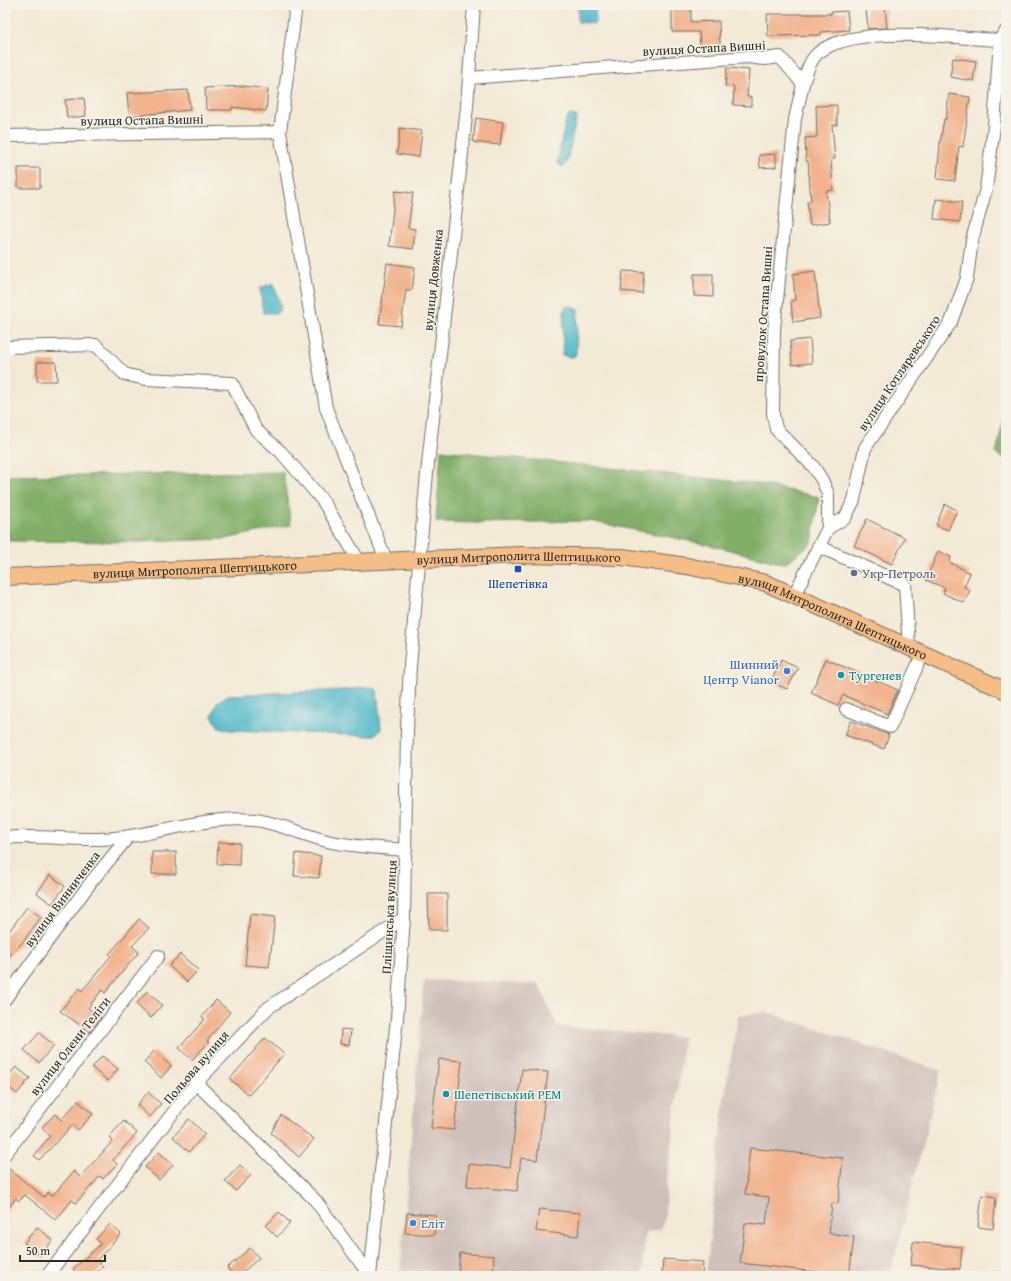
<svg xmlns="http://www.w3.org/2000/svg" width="1011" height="1281" viewBox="0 0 1011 1281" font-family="'Gentium Book Plus',serif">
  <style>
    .industrial { fill: #cfc0ba }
    .forest { fill: #81ae67; stroke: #566c49 }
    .water { fill: #4cb7c8; stroke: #3c717a }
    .building { fill: #f2b28d }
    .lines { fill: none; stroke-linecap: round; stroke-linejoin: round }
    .minor-casing { stroke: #716e66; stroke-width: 14 }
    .major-casing { stroke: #716e66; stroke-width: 18 }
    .minor { stroke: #fff; stroke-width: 12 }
    .major { stroke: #f6be87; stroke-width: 16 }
    .transit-dot { fill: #1a4fb4; stroke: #f7f3e8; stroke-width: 1.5 }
    .service-dot { fill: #5c6f8a; stroke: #f7f3e8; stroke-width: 1.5 }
    .shop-dot { fill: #3f7fe0; stroke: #f7f3e8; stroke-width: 1.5 }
    .culture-dot { fill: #0f9aa8; stroke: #f7f3e8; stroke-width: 1.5 }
    .labels { text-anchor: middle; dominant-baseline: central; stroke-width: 3; stroke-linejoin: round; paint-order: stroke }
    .street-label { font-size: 13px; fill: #2b2b2b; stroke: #f7f3e8 }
    .service-label { font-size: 13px; fill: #4e5e75; stroke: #f7f3e8; text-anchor: start }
    .transit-label { font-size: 13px; fill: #164399; stroke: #f7f3e8 }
    .shop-label { font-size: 13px; fill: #366cbe; stroke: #f7f3e8; text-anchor: end }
    .culture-label { font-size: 13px; fill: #0d838f; stroke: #f7f3e8; text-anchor: start }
  </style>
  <rect width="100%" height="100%" fill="#f7f3e8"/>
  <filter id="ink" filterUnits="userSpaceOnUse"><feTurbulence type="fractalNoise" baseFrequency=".025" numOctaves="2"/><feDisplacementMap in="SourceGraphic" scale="8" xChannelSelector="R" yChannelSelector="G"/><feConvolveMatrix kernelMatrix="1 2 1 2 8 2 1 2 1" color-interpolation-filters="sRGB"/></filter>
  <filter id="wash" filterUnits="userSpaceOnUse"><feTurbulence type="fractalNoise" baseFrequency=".012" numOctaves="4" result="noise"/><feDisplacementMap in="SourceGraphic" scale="16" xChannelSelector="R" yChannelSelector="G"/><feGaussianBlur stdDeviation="0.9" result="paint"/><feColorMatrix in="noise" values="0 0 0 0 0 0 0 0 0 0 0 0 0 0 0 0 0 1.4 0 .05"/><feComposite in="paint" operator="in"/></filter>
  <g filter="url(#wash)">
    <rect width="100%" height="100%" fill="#f2ead5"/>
    <path class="industrial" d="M424 980 539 984 557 1026 684 1037 666 1188 665 1217 661 1229 645 1233 642 1276H442L400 1273Z
      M767 1012 941 1071 890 1276H706L724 1099 738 1016Z"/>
    <path class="forest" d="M1006 408V460L996 454Z
      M441 450 760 484 819 497 812 543 784 564 710 545 590 521 478 523 436 522Z
      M283 472 291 525 225 539 139 542 5 541V476Z"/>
    <path class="water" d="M578 5H595L596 19 594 24 578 22Z
      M570 115 577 116 567 161 563 167 557 163 566 118Z
      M271 284H274L281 307 277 313H263L260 288Z
      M570 306 578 309 576 352 575 356 570 357 562 355 564 312 565 307Z
      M369 687 377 690 381 729 378 733 372 736 230 730 219 727 212 716 217 702 228 695 344 690Z"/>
    <g id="blocks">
      <path class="building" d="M672 7H691V22L719 21 720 44 700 45 699 32H672Z
        M885 8 887 28 868 29 866 9Z
        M847 11 849 30 821 32V35L768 36 767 14H831V12Z
        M953 58 976 61 973 81 950 77Z
        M727 68 749 70 747 97H751V106L733 105 734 87 725 86Z
        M243 86 268 89 266 111 232 107V110H206L205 88Z
        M188 90 190 110 129 116 127 93Z
        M949 94 970 97 963 147 959 146 955 181 937 179 940 143 944 119H946Z
        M84 98 86 116 67 118 65 100Z
        M837 105V125H832L835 159H831L833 190 826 191 830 222 810 225 807 202 811 201 808 161H806L805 138 817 137 816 106Z
        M476 118 503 122 500 145 473 142Z
        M400 128 422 131 419 157 397 154Z
        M776 154V167L760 168 759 155Z
        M18 168H40V188H18Z
        M395 191 413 193 408 228 415 229 413 249 389 246Z
        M936 199 962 202 960 222 934 219Z
        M387 263 415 267 412 290H406L401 326 379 324Z
        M623 271 644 272 642 293 621 291Z
        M815 271 820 318 793 322 791 301 795 300 793 274Z
        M694 274H713V297L694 296Z
        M810 339 812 363 792 365 790 341Z
        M37 362H56L57 381H37Z
        M945 504 957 510 948 530 936 525Z
        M867 519 905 538 892 564 854 546Z
        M938 551 951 557 949 562 970 573 964 587 970 590 964 603 943 593 945 588 926 580Z
        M826 659 898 690 887 714 843 695 838 705 811 693Z
        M781 660 798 668 787 689 771 682Z
        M851 721 889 735 884 749 845 735Z
        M218 842 240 843 239 865 217 864Z
        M152 852H176V874H152Z
        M296 853 321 856 319 878 294 876Z
        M50 875 65 886 52 904 37 893Z
        M428 894H447V930H429Z
        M27 907 41 917 22 943 5 960V937Z
        M250 914 275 917 269 967 245 965Z
        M139 919 149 928 132 946 139 952 105 993 102 990 88 1008 101 1018 90 1032 60 1011 79 988 82 991 111 956 109 954Z
        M180 954 198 970 187 982 169 966Z
        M147 991 162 1005 151 1018 136 1004Z
        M216 1000 230 1012 207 1041 209 1042 192 1060 179 1048 205 1019 202 1017Z
        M341 1029 351 1030 349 1045 340 1044Z
        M39 1033 54 1045 39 1063 24 1050Z
        M265 1038 284 1054 249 1095 230 1079Z
        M154 1051 171 1066 161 1078 144 1062Z
        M102 1056 118 1069 108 1081 92 1068Z
        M439 1059 462 1061 454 1130 431 1128Z
        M16 1067 30 1078 17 1094 5 1084V1080Z
        M522 1069 548 1072 537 1160 521 1158 517 1191 467 1186 469 1164 510 1168Z
        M148 1092 161 1104 150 1117 137 1105Z
        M78 1101 93 1114 78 1130 73 1125 39 1160 34 1156 50 1136 42 1127 55 1114 61 1120Z
        M281 1115 314 1139 299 1157 271 1133Z
        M189 1119 205 1134 189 1152 173 1137Z
        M124 1121 137 1133 113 1160 117 1164 103 1179 100 1176 76 1203 72 1200 56 1220 25 1195 19 1201 16 1198 5 1212V1174L9 1169 44 1197 48 1192 52 1196 74 1171 80 1177 113 1141 109 1137Z
        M750 1148 843 1158 838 1204 832 1203 829 1233 854 1237 849 1276 740 1263 745 1223 766 1225 769 1197 745 1194Z
        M159 1152 173 1165 159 1180 145 1167Z
        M240 1165 251 1175 236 1191 225 1181Z
        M982 1195 996 1197 993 1229 978 1227Z
        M539 1209 580 1213 578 1236 536 1231Z
        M279 1212 290 1223 277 1237 266 1226Z
        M407 1213 436 1215 434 1235 405 1233Z
        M110 1224 121 1234 97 1260 103 1266 93 1276H79L73 1269 101 1244 96 1239Z
        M37 1227 53 1240 40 1256 24 1243Z
        M913 1242 962 1247 960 1269 911 1265Z
        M250 1248 259 1258 238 1276H234L227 1268Z
        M460 1253 494 1256 493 1276 458 1273Z
        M663 1259 703 1262 702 1276H662Z"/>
    </g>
  </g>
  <g filter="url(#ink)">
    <use href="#blocks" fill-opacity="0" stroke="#716e66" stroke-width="1"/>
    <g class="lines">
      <defs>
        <path id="minor" d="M296 5 280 132 326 408 386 560
          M469 78 747 57 764 59 780 57 803 84C806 75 809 61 817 54 850 23 956 38 1000 40
          M803 84 795 119 774 330 773 414 776 429 813 466 822 480 828 494V528
          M5 136 280 132
          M5 347 96 345 124 374 145 379 232 383 256 430 281 452 323 501 359 561
          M818 546 905 585 909 647
          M794 595 828 528 845 518 854 500 865 448 951 322 967 278 972 240 986 189 994 126 1000 40 1006 31
          M846 709 890 727 923 653
          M5 838C41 834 78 842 114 838 162 834 206 815 255 820 279 823 303 835 327 841 353 847 380 848 406 850
          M5 999 91 882 129 836
          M196 1083 316 1201 370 1276
          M5 1154 158 956
          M47 1276 196 1083 268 1008 404 918
          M370 1276 397 1018 404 918 407 730 410 666 427 473 467 107 474 5"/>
        <g id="major">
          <path id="s1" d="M5 577 520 555 622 557 687 566 766 583 1006 691"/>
        </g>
      </defs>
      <use href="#minor" class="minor-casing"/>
      <use href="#major" class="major-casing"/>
      <use href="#minor" class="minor"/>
      <use href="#major" class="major"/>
    </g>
  </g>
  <rect class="transit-dot" x="514" y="565" width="8" height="8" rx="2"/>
  <circle class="service-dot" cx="854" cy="573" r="4"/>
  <g class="shop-dot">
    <circle cx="787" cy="671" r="4"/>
    <circle cx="413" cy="1223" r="4"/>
  </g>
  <g class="culture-dot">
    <circle cx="841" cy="675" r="4"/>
    <circle cx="446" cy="1094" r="4"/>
  </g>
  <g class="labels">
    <g class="street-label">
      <text transform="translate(704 48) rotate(-3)">вулиця Остапа Вишні</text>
      <text transform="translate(142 120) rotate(-1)">вулиця Остапа Вишні</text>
      <text transform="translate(433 280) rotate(-84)">вулиця Довженка</text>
      <text transform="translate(763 314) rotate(-86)">провулок Остапа Вишні</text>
      <text transform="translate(899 373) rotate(-56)">вулиця Котляревського</text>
      <text stroke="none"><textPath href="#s1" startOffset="514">вулиця Митрополита Шептицького</textPath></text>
      <text stroke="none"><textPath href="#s1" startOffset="190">вулиця Митрополита Шептицького</textPath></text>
      <text stroke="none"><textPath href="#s1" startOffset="838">вулиця Митрополита Шептицького</textPath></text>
      <text transform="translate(62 899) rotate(-53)">вулиця Винниченка</text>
      <text transform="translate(389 917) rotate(-87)">Пліщинська вулиця</text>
      <text transform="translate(70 1046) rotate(-52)">вулиця Олени Теліги</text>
      <text transform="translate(196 1067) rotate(-49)">Польова вулиця</text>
    </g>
    <g class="service-label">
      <text x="862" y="573">Укр-Петроль</text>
    </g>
    <g class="transit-label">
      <text x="518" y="583">Шепетівка</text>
    </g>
    <g class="shop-label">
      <text x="779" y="664">Шинний<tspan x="779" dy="15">Центр Vianor</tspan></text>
      <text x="421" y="1223" text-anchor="start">Еліт</text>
    </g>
    <g class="culture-label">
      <text x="849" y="675">Тургенев</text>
      <text x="454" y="1094">Шепетівський РЕМ</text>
    </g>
  </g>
  <rect width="1011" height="1281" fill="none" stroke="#f7f3e8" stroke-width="20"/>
  <path d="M20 1255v6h85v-6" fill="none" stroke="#2b2b2b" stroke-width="2"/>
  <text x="26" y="1255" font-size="12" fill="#2b2b2b" stroke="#f7f3e8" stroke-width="3" paint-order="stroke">50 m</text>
</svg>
